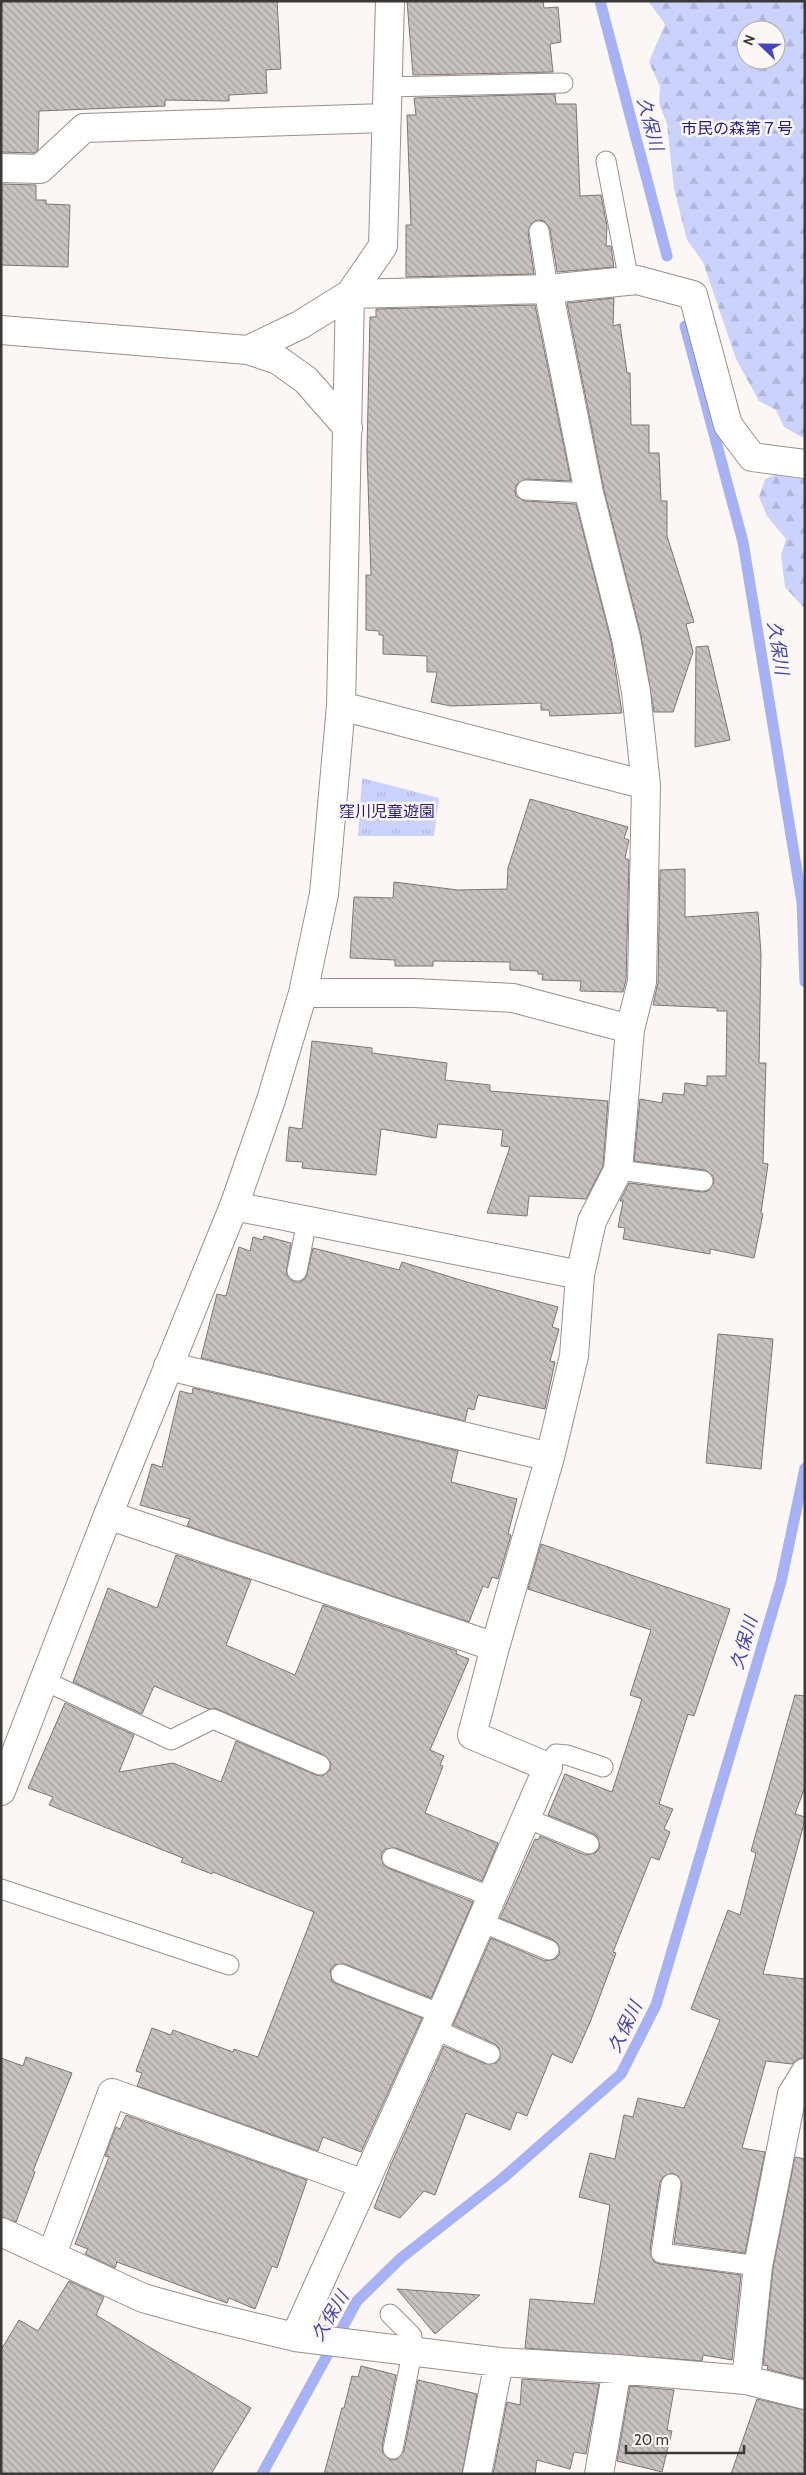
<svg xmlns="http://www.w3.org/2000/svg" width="806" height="2475" viewBox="0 0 806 2475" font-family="Cabin,'Noto Sans JP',sans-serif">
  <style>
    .grass { fill: url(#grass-tufts) }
    .forest { fill: url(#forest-firs); fill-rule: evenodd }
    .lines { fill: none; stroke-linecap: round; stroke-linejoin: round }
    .stream { stroke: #a7b2f4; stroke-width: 11 }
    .building { fill: url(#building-back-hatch); stroke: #7b7774 }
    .service-casing { stroke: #96918e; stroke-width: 21 }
    .minor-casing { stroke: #96918e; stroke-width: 30 }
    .service { stroke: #fff; stroke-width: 19 }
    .minor { stroke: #fff; stroke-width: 28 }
    .labels { text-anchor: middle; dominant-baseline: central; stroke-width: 5; stroke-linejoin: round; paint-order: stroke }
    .park-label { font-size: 16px; fill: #241e7a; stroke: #fcf7f4 }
    .water-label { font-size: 18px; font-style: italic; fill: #4246a4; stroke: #fcf7f4 }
  </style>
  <defs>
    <pattern id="grass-tufts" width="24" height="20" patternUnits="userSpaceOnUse" patternTransform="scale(1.25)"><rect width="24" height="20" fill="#cbd3fd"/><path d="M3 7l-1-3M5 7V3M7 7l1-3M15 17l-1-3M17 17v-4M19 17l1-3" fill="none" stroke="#afb6da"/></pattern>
    <pattern id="forest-firs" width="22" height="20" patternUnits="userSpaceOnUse" patternTransform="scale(1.25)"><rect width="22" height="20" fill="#cbd3fd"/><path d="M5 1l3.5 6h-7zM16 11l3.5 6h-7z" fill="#afb6da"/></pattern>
    <pattern id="building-back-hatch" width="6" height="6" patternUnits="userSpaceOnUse" patternTransform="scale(1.25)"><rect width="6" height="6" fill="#c8c3c0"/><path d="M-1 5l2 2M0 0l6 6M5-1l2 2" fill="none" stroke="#a49f9d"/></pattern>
  </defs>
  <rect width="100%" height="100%" fill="#fcf7f4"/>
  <path class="grass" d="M362 778 439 798 434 836H358Z"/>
  <path class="forest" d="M648 1H805V439L784 427 776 410 759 401 736 359 703 262 687 240 674 189 667 124 659 103 660 87 649 62 665 24ZM746 30H776V60H746Z
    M779 473 805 474V609L785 587 781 555 786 539 767 516 759 497 765 479Z"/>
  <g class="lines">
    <path class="stream" d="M600 1 667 256
      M685 326 743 542 802 902 805 982
      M262 2474 357 2301 401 2258 503 2178 621 2074 656 2005 781 1582 805 1468"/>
  </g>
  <path class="building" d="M1 1H277L281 69 266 70 267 93 229 95V101L165 100V106L39 111 38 150 34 153 1 152Z
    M407 1H543L544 8 558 7 561 42 550 44 553 72 413 75Z
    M555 94 556 104H576L580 196 601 195 607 226 606 246H611L614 267 557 272 550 229 544 221 538 220 532 223 528 232 534 274 406 277V225H411L407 115H416L414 98Z
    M1 184 36 185V200H46V204L70 205 68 267 1 265Z
    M614 298 613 326 620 324 627 373H630L631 425H649V453H659L661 501H667V536L694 622 686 624 693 652 673 712H654L641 635 604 490 567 303Z
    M535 305 571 481 526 479 517 484 515 490 516 496 525 501 576 504 611 641 622 713 550 716 549 710H541V703L451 706 431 702 437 672H427V656L383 654V635H379V631L366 630V575H371L367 451 370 317H376V309Z
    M708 646 730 740 695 747 696 647Z
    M530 799 628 827 624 838 629 840 625 858 629 860 626 980 623 992 580 991 581 981 542 980 543 974H538V971L510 970V962L433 961V966H395V960L350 958 354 897 393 898 394 882 458 890 507 889 508 868Z
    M685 869V917L758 912 761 954 759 1063H766L763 1163 768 1164 761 1213 763 1214 754 1258 710 1249V1254L623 1239 625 1228 618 1227 623 1201H620L629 1183 702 1192 708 1191 714 1183 713 1176 705 1170 634 1161 640 1099 662 1103 663 1093 684 1095 685 1083 707 1086V1076H726L727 1011H717V1008L653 1005 658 982 660 870Z
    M312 1041 372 1048V1053L447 1063 445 1080 490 1085V1091L608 1101 603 1166 586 1199 529 1196 527 1216 487 1213 510 1147 501 1146 503 1130 438 1124 436 1138 381 1129 376 1175 302 1168 303 1162 286 1161 289 1127 302 1129Z
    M264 1236 291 1243 286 1274 294 1282H300L306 1278 313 1248 399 1270 402 1262 467 1282 558 1307 552 1327 559 1329 550 1361 555 1362 545 1409 478 1395 474 1410 468 1408 465 1421 201 1358 217 1294 226 1296 239 1247 250 1251 253 1237 263 1240Z
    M718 1334 773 1339 761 1469 706 1463Z
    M193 1388 458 1451 451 1482 517 1499 508 1534 511 1535 498 1579 492 1577 488 1588 483 1586 469 1622 187 1526 190 1519 140 1505 152 1464 162 1467 180 1391 192 1394Z
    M541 1544 730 1609 694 1716 688 1714 659 1804 673 1809 664 1829 670 1832 659 1860 651 1857 613 1952 616 1953 591 2020 572 2063 552 2054 527 2116 517 2112 510 2130 466 2113 435 2195 424 2191 400 2218 374 2208 391 2164 444 2046 486 2064 496 2063 500 2058 499 2048 495 2044 453 2025 491 1938 545 1961 555 1959 560 1954 558 1944 554 1940 500 1918 535 1839 538 1840 540 1836 585 1855 595 1853 600 1848 598 1838 594 1834 548 1815 565 1774 612 1792 642 1699 630 1695 651 1630 528 1589Z
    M176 1555 251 1580 226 1645 295 1675 323 1605 457 1651 456 1654 469 1659 430 1750 444 1756 440 1765 443 1766 425 1813 498 1843 482 1881 396 1848 385 1849 381 1854 383 1865 388 1868 473 1902 431 1998 345 1964 334 1965 330 1970 332 1981 337 1984 422 2018 361 2152 323 2137 318 2151 137 2086 142 2073 136 2071 152 2028 171 2035 173 2030 233 2052 234 2049 258 2057 314 1912 213 1872 212 1874 181 1862 183 1858 49 1805 53 1797 28 1788 65 1703 134 1735 119 1772 173 1763 221 1782 236 1741 316 1775 322 1776 330 1770 331 1763 324 1755 217 1709H208L154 1686 142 1714 73 1682 108 1588 157 1608Z
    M795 1695 805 1696V1787L795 1814 805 1817V1820L763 1974 805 1979V2057L798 2059 792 2064 766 2061 742 2148 765 2152 745 2253 674 2243 682 2185 678 2176 672 2173 663 2177 660 2182 650 2251 654 2262 660 2264 741 2275 732 2360 703 2355 702 2361 525 2348 530 2299 594 2304 610 2205 579 2197 590 2153 615 2159 624 2115 633 2117 638 2098 684 2108 720 2020 691 2009 728 1910 740 1915 756 1853 751 1851Z
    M26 2057 72 2073 33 2171 35 2172 16 2222 1 2217V2058L23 2066Z
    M126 2115 307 2180 277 2268 272 2266 255 2309 229 2298 227 2303 117 2262 115 2268 85 2254 88 2249 75 2244 109 2157 105 2156 116 2127 120 2129Z
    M795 2157 805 2159V2379L767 2369 768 2366 763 2365 773 2268Z
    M69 2281 104 2297 96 2315 251 2408 211 2474H1V2350L19 2320 38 2331Z
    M397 2289 480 2295 435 2334Z
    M361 2366 396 2375 382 2447 383 2453 390 2460 397 2459 404 2451 418 2380 477 2394 462 2474H324L342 2408H344L352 2376 358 2377Z
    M522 2379 599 2384 586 2454 574 2452 570 2469 537 2460 535 2474H493L507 2402 520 2405Z
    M630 2386 674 2390 667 2430 672 2431 662 2472 617 2461Z
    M757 2399 805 2410V2474H731Z"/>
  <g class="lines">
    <defs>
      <path id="service" d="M386 87 563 83
        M606 161 629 281
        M539 231 548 289
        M526 490 589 493
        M618 1170 703 1181
        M297 1271 307 1221
        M45 1681 171 1740 213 1719 320 1765
        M548 1767 556 1754 567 1755 603 1767
        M526 1818 589 1844
        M392 1858 492 1897
        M1 1889 229 1965
        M481 1922 549 1950
        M341 1974 441 2014
        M434 2029 490 2054
        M671 2184 661 2253 758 2266
        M390 2314 412 2336V2353L393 2449"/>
      <path id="minor" d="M1 168 40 169 84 128 385 118
        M1 330 248 350 278 360 306 380 348 428
        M248 350 300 325 350 294 548 289 637 280 693 295 728 425 752 457 805 464
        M341 706 646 785
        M303 993H414L513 998 630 1029
        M234 1206 580 1275
        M168 1366 550 1457
        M108 1515 495 1647 550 1457 574 1356 580 1275 592 1221 618 1170 630 1029 642 982 646 785 636 692 626 638 589 493 548 289
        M1 1791 108 1515 234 1206 271 1100 303 993 324 894 341 706 350 294 383 246 390 1
        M1 2232 143 2298 204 2315 295 2337 499 2362 617 2369 746 2380 805 2395
        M52 2254 112 2093 364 2184
        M295 2337 441 2014 548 1767 472 1735 495 1647
        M746 2380 758 2266 792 2094 805 2073
        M477 2474 499 2362
        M599 2474 617 2369"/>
    </defs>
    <use href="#service" class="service-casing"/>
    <use href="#minor" class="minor-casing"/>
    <use href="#service" class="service"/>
    <use href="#minor" class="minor"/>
  </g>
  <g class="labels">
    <g class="park-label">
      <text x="737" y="128">市民の森第７号</text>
      <text x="387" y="811">窪川児童遊園</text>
    </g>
    <g class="water-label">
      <text transform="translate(650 124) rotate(75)">久保川</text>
      <text transform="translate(778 648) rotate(81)">久保川</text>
      <text transform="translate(744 1643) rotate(-74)">久保川</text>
      <text transform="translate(625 2027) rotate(-64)">久保川</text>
      <text transform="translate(330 2316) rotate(-59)">久保川</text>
    </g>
  </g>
  <rect width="806" height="2475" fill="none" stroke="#3b3938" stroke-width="5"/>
  <g transform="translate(761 45) rotate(292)"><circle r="24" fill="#fcf7f4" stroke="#afaba9"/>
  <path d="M0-4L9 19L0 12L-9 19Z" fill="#4445ba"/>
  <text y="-8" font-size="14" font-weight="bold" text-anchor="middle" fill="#3b3938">N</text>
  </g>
  <path d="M626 2445v8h118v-8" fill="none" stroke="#3b3938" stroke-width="2.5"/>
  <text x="634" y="2445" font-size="15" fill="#3b3938" stroke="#fcf7f4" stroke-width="4" paint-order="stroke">20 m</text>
</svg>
